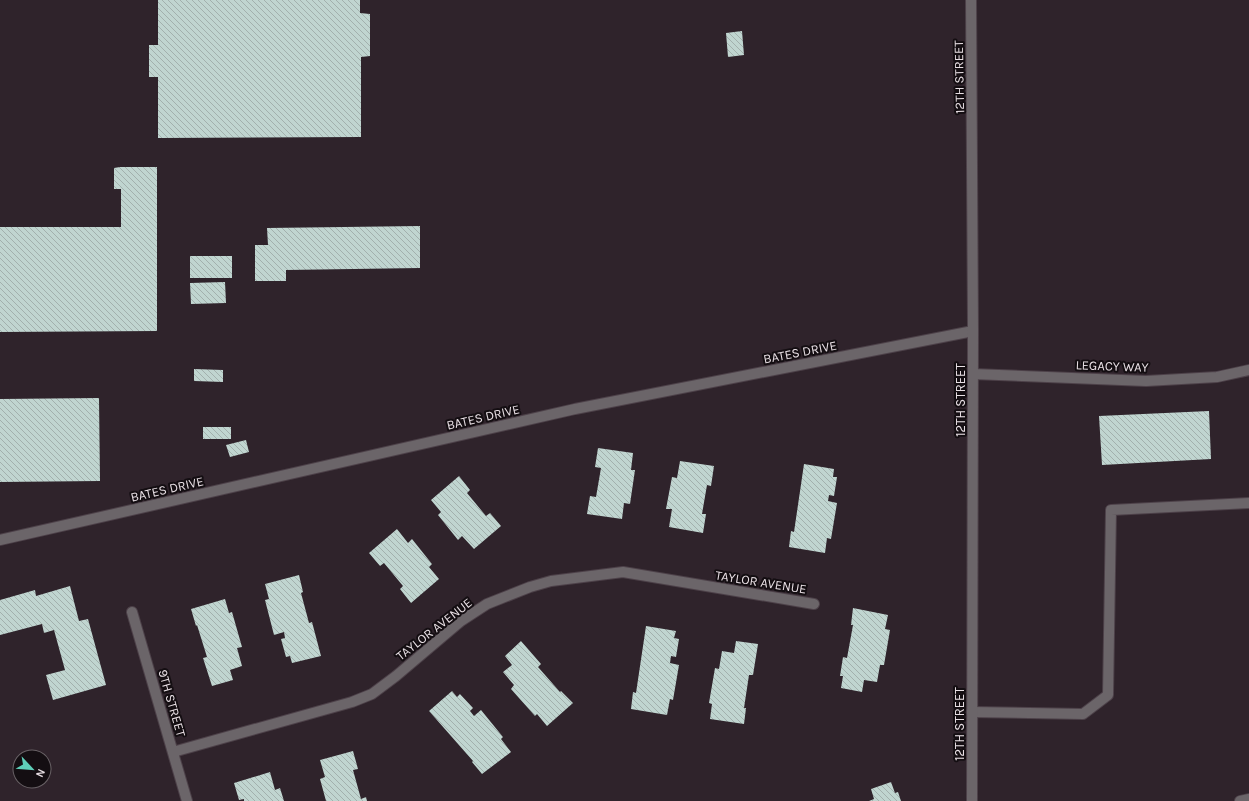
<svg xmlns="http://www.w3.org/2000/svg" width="1249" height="801" viewBox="0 0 1249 801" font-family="Karla,sans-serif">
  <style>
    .building { fill: url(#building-back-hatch) }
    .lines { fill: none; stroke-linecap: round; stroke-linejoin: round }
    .service-casing { stroke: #4d4149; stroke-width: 12 }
    .minor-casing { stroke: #4d4149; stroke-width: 12 }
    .service { stroke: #6b6569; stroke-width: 10 }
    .minor { stroke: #6b6569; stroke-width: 10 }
    .labels { text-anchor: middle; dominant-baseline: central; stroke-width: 4; stroke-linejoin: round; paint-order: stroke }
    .street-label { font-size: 13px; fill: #e9e0e5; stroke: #140e12 }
  </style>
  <defs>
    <pattern id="building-back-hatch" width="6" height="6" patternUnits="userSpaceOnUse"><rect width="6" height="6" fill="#c0d5d0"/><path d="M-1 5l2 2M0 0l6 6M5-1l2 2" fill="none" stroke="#a2b0ad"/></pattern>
  </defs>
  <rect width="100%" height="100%" fill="#2f232b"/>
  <path class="building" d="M158 0H360V13L370 14V56L361 57V137L158 138V77H149V45H158Z
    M742 31 744 55 728 57 726 33Z
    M120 167H157V331L0 332V227H121V189H114V168Z
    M420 226V268L286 270V281H255V245H268L267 228Z
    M190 256H232V278H190Z
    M225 282 226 303 191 304 190 283Z
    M194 369 223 370V382L194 381Z
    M99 398 100 481 0 482V399Z
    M1209 411 1211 459 1102 465 1099 416Z
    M203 427H231V439H203Z
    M246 440 249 452 230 457 226 445Z
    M598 448 633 453 631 470H635L630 504 624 503 622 519 587 514 590 496 596 497 601 468 595 467Z
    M680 461 714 466 711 486 707 485 702 514H706L703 533 669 527 672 509H666L672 477 677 478Z
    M804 464 834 469 833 477H837L834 496 829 495 828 501 837 503 831 539 827 538 825 553 789 547 791 531 794 532Z
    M459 476 470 490 467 493 486 516 490 513 501 526 474 549 462 536 458 540 438 515 441 512 431 500Z
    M397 529 408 543 412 539 432 564 429 567 439 579 411 603 400 589 403 586 384 563 380 566 369 553Z
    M299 575 303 592 301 593 309 623 312 622 321 656 292 663 290 656 286 657 281 639 285 638 284 632 274 635 265 600 269 599 265 584Z
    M70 586 79 621 88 619 106 685 53 700 46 675 65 670 54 630 44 633 42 624 0 635V600L35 590 36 596Z
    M225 599 229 613 232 612 242 647 237 648 242 666 230 670 233 680 212 686 203 658 207 657 197 625 196 626 191 609Z
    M853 608 888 615 885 629 890 630 884 665H880L877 682 864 680 862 692 841 688 843 676H840L843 657 847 658 853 625H851Z
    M646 626 676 631 674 638 679 639 676 657 671 656 670 663 679 665 673 700 670 699 667 715 631 709 633 692 636 693Z
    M521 641 541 664 538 667 560 692 561 691 573 703 547 726 537 714 535 716 511 689 514 685 503 672 512 665 505 656Z
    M736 641 758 644 753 675H749L744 708H746L744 724 710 719 712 704 709 703 715 668 719 669 722 651 734 653Z
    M452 691 457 697 460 694 473 708 470 711 474 716 481 710 503 737 501 739 511 752 482 774 472 762 473 761 429 711Z
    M353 751 358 769 353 770 361 799 366 797 367 801H326L320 779 325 777 320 760Z
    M270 772 275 790 280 788 284 801H244V799L239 800 234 783Z
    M891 782 895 793 898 792 901 801H869L874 799 871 789Z"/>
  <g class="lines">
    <defs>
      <path id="service" d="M0 540 575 409 973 331
        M972 712 1083 714 1108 695 1111 510 1249 503"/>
      <path id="minor" d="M971 0 973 331 972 801
        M973 374 1146 381 1217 377 1249 370
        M132 612 187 801
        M173 752 352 702 372 694 396 676 461 621 487 604 530 587 551 581 623 572 814 604
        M1240 801 1249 799"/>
    </defs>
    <use href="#service" class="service-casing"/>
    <use href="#minor" class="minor-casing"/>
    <use href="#service" class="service"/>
    <use href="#minor" class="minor"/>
  </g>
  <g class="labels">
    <g class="street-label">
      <text transform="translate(959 77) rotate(-91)">12TH STREET</text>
      <text transform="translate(800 352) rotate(-11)">BATES DRIVE</text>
      <text transform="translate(1112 366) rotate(2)">LEGACY WAY</text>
      <text transform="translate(960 400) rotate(-90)">12TH STREET</text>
      <text transform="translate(483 417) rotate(-13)">BATES DRIVE</text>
      <text transform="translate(167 489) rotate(-13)">BATES DRIVE</text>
      <text transform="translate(761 582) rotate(9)">TAYLOR AVENUE</text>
      <text transform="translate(434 629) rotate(-38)">TAYLOR AVENUE</text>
      <text transform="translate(172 703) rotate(74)">9TH STREET</text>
      <text transform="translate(959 724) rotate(-90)">12TH STREET</text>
    </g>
  </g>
  <g transform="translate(32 769) rotate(116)"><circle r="19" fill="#140e12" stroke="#696266"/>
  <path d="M0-3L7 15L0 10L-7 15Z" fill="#5eceb8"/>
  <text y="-6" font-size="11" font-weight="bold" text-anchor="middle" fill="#e9e0e5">N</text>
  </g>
</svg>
